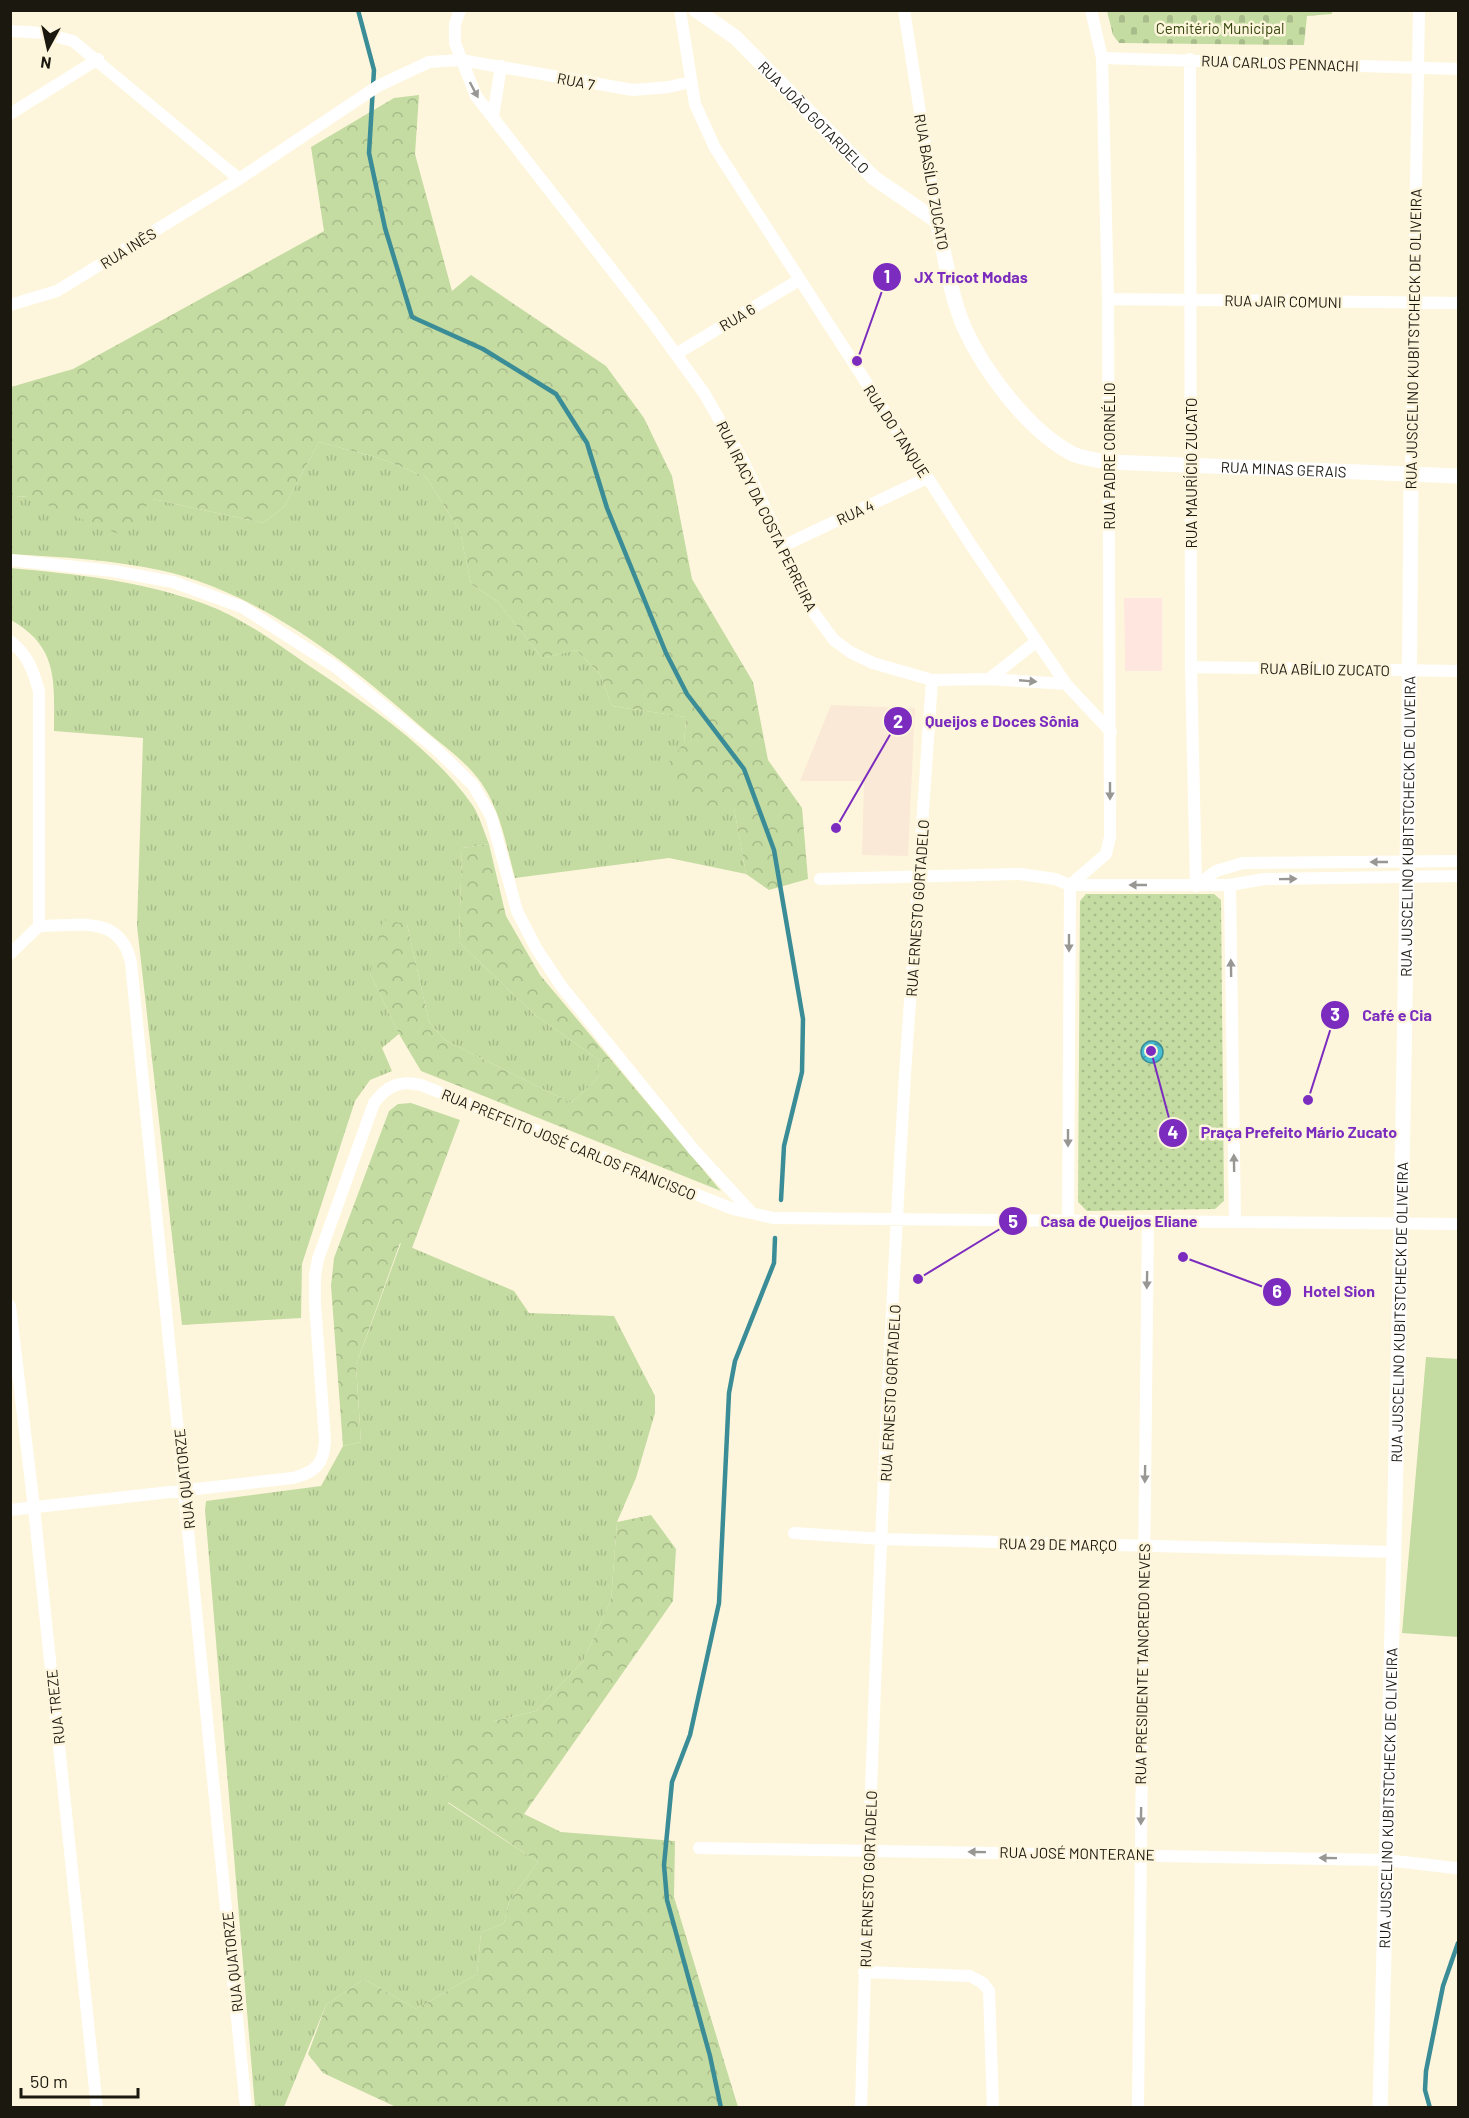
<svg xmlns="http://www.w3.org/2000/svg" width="1469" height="2118" viewBox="0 0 1469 2118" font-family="Barlow,sans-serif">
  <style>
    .industrial { fill: #fae9d7 }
    .education { fill: #ffe6de }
    .grass { fill: url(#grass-tufts) }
    .forest { fill: url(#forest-crowns) }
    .cemetery { fill: url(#cemetery-stones) }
    .park { fill: url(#park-dots) }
    .pitch { fill: #c4dba2 }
    .water { fill: url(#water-ripples); stroke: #3a8c97; stroke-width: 1.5 }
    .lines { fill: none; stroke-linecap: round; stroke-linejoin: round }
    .stream { stroke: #3a8c97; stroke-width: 4.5 }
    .minor { stroke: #fff; stroke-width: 12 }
    .tertiary { stroke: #fff; stroke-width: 15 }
    .oneway { fill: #989793 }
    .labels { text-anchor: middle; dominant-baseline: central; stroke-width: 5; stroke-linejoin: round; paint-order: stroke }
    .park-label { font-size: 15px; fill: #34460d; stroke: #fef6dc }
    .street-label { font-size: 15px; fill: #1b180f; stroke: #fef6dc }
    .leader { fill: none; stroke: #7b2cbf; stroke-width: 2 }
    .callout-dot { fill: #7b2cbf; stroke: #fef6dc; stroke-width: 2 }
    .mark-label { font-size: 18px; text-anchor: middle; font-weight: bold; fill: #fff }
    .callout-label { font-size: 16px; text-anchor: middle; font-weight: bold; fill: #7b2cbf; stroke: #fef6dc; stroke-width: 5; stroke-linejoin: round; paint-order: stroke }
  </style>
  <defs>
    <pattern id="grass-tufts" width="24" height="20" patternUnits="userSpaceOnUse" patternTransform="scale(1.5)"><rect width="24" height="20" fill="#c4dba2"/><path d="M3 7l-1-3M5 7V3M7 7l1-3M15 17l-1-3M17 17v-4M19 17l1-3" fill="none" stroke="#a8bb8a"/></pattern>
    <pattern id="forest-crowns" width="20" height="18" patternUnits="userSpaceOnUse" patternTransform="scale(1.5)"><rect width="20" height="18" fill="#c4dba2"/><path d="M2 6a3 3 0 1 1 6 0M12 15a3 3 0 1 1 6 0" fill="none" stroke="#a8bb8a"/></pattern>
    <pattern id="cemetery-stones" width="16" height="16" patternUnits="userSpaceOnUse" patternTransform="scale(1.5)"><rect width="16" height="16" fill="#c4dba2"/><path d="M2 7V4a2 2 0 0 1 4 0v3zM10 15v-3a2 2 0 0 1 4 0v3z" fill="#a8bb8a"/></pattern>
    <pattern id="park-dots" width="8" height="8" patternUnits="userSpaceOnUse" patternTransform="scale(1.5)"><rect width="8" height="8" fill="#c4dba2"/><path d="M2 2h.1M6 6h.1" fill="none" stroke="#a8bb8a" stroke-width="1.8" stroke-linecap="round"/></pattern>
    <pattern id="water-ripples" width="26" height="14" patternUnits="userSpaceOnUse" patternTransform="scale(1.5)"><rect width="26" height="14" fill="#47bed1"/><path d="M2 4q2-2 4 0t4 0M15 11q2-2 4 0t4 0" fill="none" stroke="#3a99a8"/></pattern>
  </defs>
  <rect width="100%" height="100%" fill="#fef6dc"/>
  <path class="industrial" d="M831 705 915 708 908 856 862 855 864 781H800Z"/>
  <path class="education" d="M1124 598H1162V671H1125Z"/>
  <path class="grass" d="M319 442 379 458 426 477 460 531 471 584 498 602 542 658 576 650 600 674 612 706 686 717 684 743 734 808 746 874 669 858 515 878C506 845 501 812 482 784 469 764 445 747 426 731 351 665 264 595 164 571 114 560 62 557 11 554L10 496 153 499 263 523 284 507Z
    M10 568C76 574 140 581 202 603 241 617 275 642 308 665 365 703 434 749 473 806 480 817 484 832 489 844L462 848 459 942 535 1015 599 1060 597 1079 571 1103 445 1040 429 1022 407 924 370 973 399 1034 382 1048 392 1071 370 1080 355 1101 302 1264 301 1318 182 1325 137 926 143 738 54 731C54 682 59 647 11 620Z
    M401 1243 514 1291 529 1313 614 1316 655 1396V1413L636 1478 617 1522 611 1600 583 1661 536 1711 494 1721 448 1803 538 1862 509 1902 504 1923 481 1933 477 1974 416 2009 364 1979 326 2005 284 2107H255L205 1510 206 1501 321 1486 343 1446 361 1442 356 1365Z"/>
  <path class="forest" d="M419 95 415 154 452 291 471 275 606 366 644 418 672 476 692 579 753 682 768 760 802 808 808 879 769 890 746 874 734 808 700 814 660 774 684 743 686 717 612 706 600 674 576 650 542 658 498 602 471 584 460 531 426 477 379 458 319 442 284 507 263 523 153 499 121 535 25 496H11V387L73 369 324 231 311 147 394 98Z
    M489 844 506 916 540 975 721 1191 421 1071 399 1034 370 973 383 920 407 924 429 1022 445 1040 571 1103 597 1079 599 1060 535 1015 459 942 462 848Z
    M411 1103 460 1120 412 1248 400 1243 356 1365 361 1442 343 1446 331 1286 334 1258 389 1111 398 1104Z
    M651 1515 676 1549 673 1601 524 1814 561 1832 675 1841 674 1897 738 2107H396L323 2073 308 2054 326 2005 364 1979 416 2009 477 1974 481 1933 504 1923 509 1902 538 1862 448 1802 447 1766 494 1721 536 1711 583 1661 611 1600 617 1522Z"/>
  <path class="cemetery" d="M1107 11 1332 10V14L1307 16 1304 45 1119 43 1113 35Z"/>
  <path class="park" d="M1086 894H1214L1221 900 1224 1201 1215 1209 1087 1211 1078 1202 1080 901Z"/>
  <path class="pitch" d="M1426 1357 1458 1359V1637L1402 1633Z"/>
  <path class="water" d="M1141 1052a11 11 0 1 1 22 0a11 11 0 1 1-22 0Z"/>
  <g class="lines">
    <path class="stream" d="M358 10 374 70 369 153 385 228 412 317 483 349 556 394 587 443 607 508 666 653 687 694 744 769 774 850 803 1019 802 1072 784 1146 781 1200
      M721 2108 710 2056 667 1900 664 1865 672 1782 690 1735 719 1603 729 1393 735 1361 774 1263 775 1238
      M1430 2108 1425 2090 1426 2071 1443 1986 1458 1943"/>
    <path class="minor" d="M460 10 455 24V43L476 96 651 320 704 393 743 461 814 613 834 640 850 652 873 663 932 680 989 679 1066 684
      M680 10 695 104 715 148 973 548 1066 684 1111 732
      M904 10 937 221
      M10 31 43 33 73 41 239 179
      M1102 58 1458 69
      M1190 59 1191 667 1196 886
      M10 114 98 59
      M493 117 501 66
      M1108 299 1458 303
      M10 305 57 291 239 179 378 86 429 62 461 60 633 90 669 87 690 82
      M676 354 799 280
      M1411 475 1419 10
      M783 546 927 478
      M10 560 113 571 173 582 242 607 337 668 435 748 473 785 491 816 517 911 536 948 562 987 694 1150 752 1213
      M10 641C28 655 33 670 39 691V926
      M1191 667 1458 671
      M989 679 1037 641
      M820 879 1020 874 1055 879 1070 885H1230L1264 879 1458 876
      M1070 885 1106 854 1110 837 1108 299 1102 58 1091 10
      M1230 885 1235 1222
      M1196 886 1216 871 1243 863 1458 861
      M39 926C79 926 121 914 131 963L246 2108
      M10 954 39 926
      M1068 1221 1070 885
      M10 1306 34 1508 97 2108
      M10 1510 293 1478C316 1472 324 1464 325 1440L315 1304V1275L318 1259 374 1103C388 1085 400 1080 421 1085L733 1209 773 1218 1458 1224
      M794 1533 882 1539 1395 1552
      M699 1848 1386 1860 1455 1868
      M864 1972 970 1976 983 1983 989 1991 993 2108
      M861 2108C870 1763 885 1418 905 1074 913 943 924 811 932 680
      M1138 2108 1148 1221"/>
    <g class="tertiary">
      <path id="s1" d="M696 10 735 37 874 178 937 221C945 255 950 294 964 327 984 371 1029 432 1073 454 1084 459 1097 460 1109 462L1458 476"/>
      <path id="s2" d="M1380 2108C1394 1563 1408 1019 1411 475"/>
    </g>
  </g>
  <defs><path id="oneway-solid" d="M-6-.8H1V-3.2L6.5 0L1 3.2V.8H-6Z" transform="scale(1.5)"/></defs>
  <g class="oneway">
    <use href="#oneway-solid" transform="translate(474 90) rotate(62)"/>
    <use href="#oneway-solid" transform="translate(1028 681) rotate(5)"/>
    <use href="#oneway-solid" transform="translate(1110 791) rotate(90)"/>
    <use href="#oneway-solid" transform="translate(1379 862) rotate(-180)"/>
    <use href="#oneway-solid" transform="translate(1288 879) rotate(-1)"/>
    <use href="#oneway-solid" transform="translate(1138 885) rotate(-180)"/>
    <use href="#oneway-solid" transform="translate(1069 943) rotate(90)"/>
    <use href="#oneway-solid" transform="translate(1231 968) rotate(-91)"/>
    <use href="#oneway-solid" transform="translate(1068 1138) rotate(90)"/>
    <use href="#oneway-solid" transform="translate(1234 1163) rotate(-91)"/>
    <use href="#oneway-solid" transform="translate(1147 1280) rotate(91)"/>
    <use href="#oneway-solid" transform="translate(1145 1474) rotate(91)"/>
    <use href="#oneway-solid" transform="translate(1141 1816) rotate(91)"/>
    <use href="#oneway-solid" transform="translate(977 1852) rotate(-179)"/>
    <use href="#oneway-solid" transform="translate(1328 1858) rotate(-179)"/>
  </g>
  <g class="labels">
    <g class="park-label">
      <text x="1220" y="28">Cemitério Municipal</text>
    </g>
    <g class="street-label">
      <text transform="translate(1280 63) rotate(2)">RUA CARLOS PENNACHI</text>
      <text transform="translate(576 81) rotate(11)">RUA 7</text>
      <text stroke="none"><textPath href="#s1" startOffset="160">RUA JOÃO GOTARDELO</textPath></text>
      <text transform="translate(932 182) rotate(80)">RUA BASÍLIO ZUCATO</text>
      <text transform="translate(128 248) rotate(-32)">RUA INÊS</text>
      <text transform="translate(1283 301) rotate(1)">RUA JAIR COMUNI</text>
      <text transform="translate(737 317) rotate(-31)">RUA 6</text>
      <text transform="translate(1413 339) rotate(-89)">RUA JUSCELINO KUBITSTCHECK DE OLIVEIRA</text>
      <text transform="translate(897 431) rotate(57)">RUA DO TANQUE</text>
      <text transform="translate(1109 456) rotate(-90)">RUA PADRE CORNÉLIO</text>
      <text stroke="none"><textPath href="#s1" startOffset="813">RUA MINAS GERAIS</textPath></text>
      <text transform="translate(1191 473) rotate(-90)">RUA MAURÍCIO ZUCATO</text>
      <text transform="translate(855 512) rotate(-25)">RUA 4</text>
      <text transform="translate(767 516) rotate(64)">RUA IRACY DA COSTA PERREIRA</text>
      <text transform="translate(1325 669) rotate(1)">RUA ABÍLIO ZUCATO</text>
      <text stroke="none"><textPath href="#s2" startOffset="1282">RUA JUSCELINO KUBITSTCHECK DE OLIVEIRA</textPath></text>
      <text transform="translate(917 908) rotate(-86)">RUA ERNESTO GORTADELO</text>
      <text transform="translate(569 1144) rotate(22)">RUA PREFEITO JOSÉ CARLOS FRANCISCO</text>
      <text stroke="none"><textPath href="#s2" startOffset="796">RUA JUSCELINO KUBITSTCHECK DE OLIVEIRA</textPath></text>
      <text transform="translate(890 1393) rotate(-87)">RUA ERNESTO GORTADELO</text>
      <text transform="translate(184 1479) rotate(-96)">RUA QUATORZE</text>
      <text transform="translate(1058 1544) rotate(1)">RUA 29 DE MARÇO</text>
      <text transform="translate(1142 1664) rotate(-89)">RUA PRESIDENTE TANCREDO NEVES</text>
      <text transform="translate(55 1707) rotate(-96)">RUA TREZE</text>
      <text stroke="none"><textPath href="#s2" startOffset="310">RUA JUSCELINO KUBITSTCHECK DE OLIVEIRA</textPath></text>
      <text transform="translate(1077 1853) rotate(1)">RUA JOSÉ MONTERANE</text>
      <text transform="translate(868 1879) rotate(-88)">RUA ERNESTO GORTADELO</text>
      <text transform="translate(232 1962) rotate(-96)">RUA QUATORZE</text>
    </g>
  </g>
  <path class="leader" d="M857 361L887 277M836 828L898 721M1308 1100L1335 1015M1151 1051L1173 1133M918 1279L1013 1221M1183 1257L1277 1292"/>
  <g class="callout-dot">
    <circle cx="857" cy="361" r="6"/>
    <circle cx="836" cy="828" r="6"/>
    <circle cx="1308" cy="1100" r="6"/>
    <circle cx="1151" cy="1051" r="6"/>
    <circle cx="918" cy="1279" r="6"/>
    <circle cx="1183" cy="1257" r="6"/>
    <circle cx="887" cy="277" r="15"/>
    <circle cx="898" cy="721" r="15"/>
    <circle cx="1335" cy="1015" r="15"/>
    <circle cx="1173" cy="1133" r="15"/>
    <circle cx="1013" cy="1221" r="15"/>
    <circle cx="1277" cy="1292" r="15"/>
  </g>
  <g class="mark-label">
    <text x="887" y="283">1</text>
    <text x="898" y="728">2</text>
    <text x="1335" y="1021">3</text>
    <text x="1173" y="1139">4</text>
    <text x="1013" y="1228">5</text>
    <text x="1277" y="1298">6</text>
  </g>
  <g class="callout-label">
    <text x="971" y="283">JX Tricot Modas</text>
    <text x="1002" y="727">Queijos e Doces Sônia</text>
    <text x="1397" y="1021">Café e Cia</text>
    <text x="1299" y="1138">Praça Prefeito Mário Zucato</text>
    <text x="1119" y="1227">Casa de Queijos Eliane</text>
    <text x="1339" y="1297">Hotel Sion</text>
  </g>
  <rect width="1469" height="2118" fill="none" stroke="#1b180f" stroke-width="24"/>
  <g transform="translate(48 48) rotate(188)" stroke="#fef6dc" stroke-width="4.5" paint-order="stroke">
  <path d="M0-4.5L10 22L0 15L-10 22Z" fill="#1b180f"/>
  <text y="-9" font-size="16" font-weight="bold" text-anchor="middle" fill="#1b180f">N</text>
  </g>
  <path d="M21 2088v9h117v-9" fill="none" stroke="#1b180f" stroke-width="3"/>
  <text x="30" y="2088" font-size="18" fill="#1b180f" stroke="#fef6dc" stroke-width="4.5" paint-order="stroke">50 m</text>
</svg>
